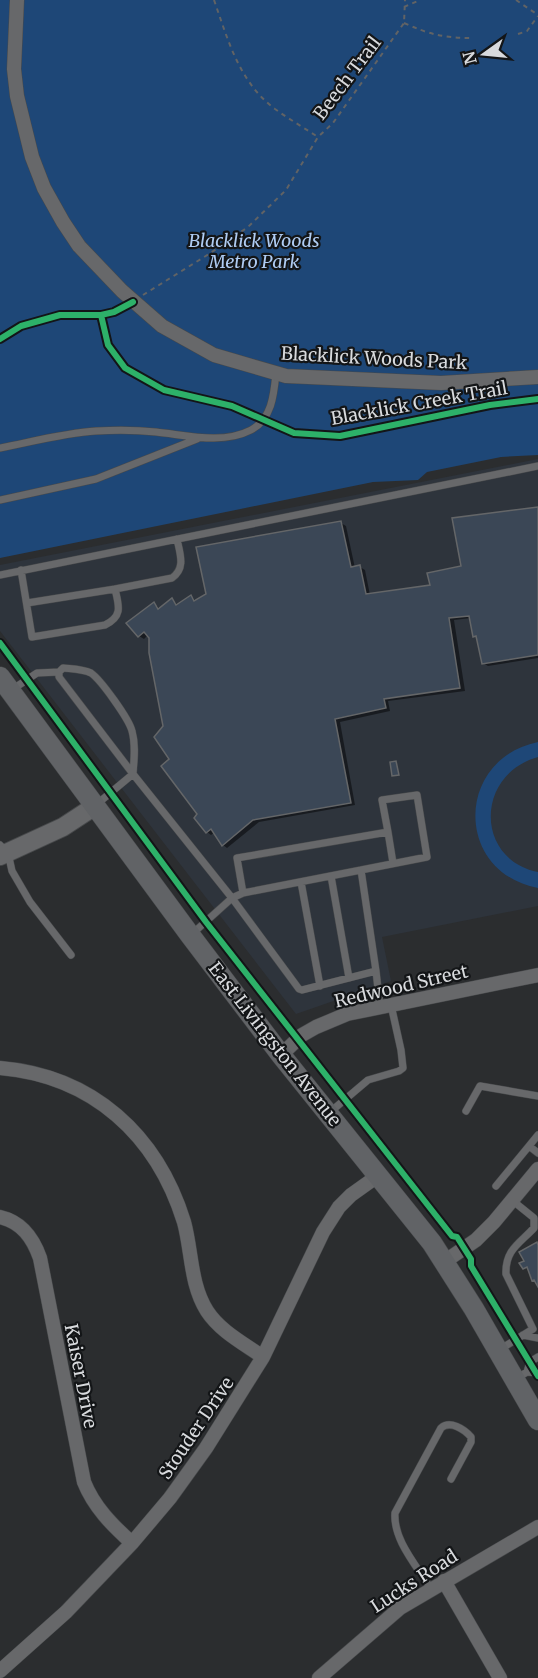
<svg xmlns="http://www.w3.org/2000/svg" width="538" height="1678" viewBox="0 0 538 1678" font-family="Merriweather,serif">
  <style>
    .built { fill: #2e343c }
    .green { fill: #1e4777 }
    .shadow { fill: #0007 }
    .building { fill: #3b4756; stroke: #646668; stroke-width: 1.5 }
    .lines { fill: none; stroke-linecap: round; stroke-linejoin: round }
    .service-casing { stroke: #47494b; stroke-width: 8 }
    .minor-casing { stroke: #47494b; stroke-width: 15 }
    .tertiary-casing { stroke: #47494b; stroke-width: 20 }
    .secondary-casing { stroke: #47494b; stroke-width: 21 }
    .path { stroke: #616365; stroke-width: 2; stroke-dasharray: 4.5 4.5; stroke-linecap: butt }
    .service { stroke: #67686a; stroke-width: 7 }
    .minor { stroke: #67686a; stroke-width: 14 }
    .tertiary { stroke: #67686a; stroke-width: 18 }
    .secondary { stroke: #616366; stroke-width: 20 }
    .cycleway-casing { stroke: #131517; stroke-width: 10 }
    .cycleway { stroke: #2db169; stroke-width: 6 }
    .labels { text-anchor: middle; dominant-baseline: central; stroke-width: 4.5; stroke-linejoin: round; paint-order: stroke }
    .street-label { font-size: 18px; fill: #d8dadd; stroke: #131517 }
    .park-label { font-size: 18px; font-style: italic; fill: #afccf3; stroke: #131517 }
  </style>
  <rect width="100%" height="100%" fill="#2b2d2f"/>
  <path class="built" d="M538 459V906L382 937 391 981 296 1014 0 631V565Z"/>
  <path class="green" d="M0 0H538V455L501 457 427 472 418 480 373 482 0 558Z
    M538 742V757C476 774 474 859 538 872V888C454 872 455 759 538 742Z"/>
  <path class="shadow" d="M538 508V658L488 666 483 663 478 639 474 636 471 618 454 620 465 691 388 701 390 711 340 722 355 805 259 822 227 848 223 845 215 832 211 835 207 832 171 759 150 637 148 635 144 639 139 636 155 604 160 609 172 600 178 605 191 597 197 601 341 523 346 526 355 568 360 567 365 570 370 595 432 586 463 568Z"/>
  <path class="building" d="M538 507V655L482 664 476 636 473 637 469 616 449 618 460 688 384 699 386 708 335 719 351 803 253 820 222 846 211 829 206 833 194 818 197 814 161 766 169 759 154 737 163 726 149 653V638L144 632 138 637 126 623 154 602 158 609 172 598 176 605 191 595 194 601 206 594 196 547 341 521 351 567 360 565 366 594 430 585 427 573 461 566 452 518Z
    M396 761 399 775 392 776 390 762Z
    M537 1242 538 1245V1287L534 1280 532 1281 527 1267 523 1269 519 1263 524 1261 519 1252Z"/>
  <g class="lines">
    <defs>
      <path id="service" d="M0 448C31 442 64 433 96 431 116 430 136 430 156 432 186 435 222 445 251 430 272 419 274 394 276 373
        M0 500 96 479 197 439
        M21 570 32 637 105 625C123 616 119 606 115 589L172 578C186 568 180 554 177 539
        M0 575 538 466
        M27 603 115 589
        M13 689 37 673 59 672 63 668C72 669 83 669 91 673 101 680 129 719 132 731 136 745 134 760 133 774L59 677V672
        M97 804 133 774 232 898 192 934
        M388 832 393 863
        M0 845 8 853 12 871 30 902 71 955
        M331 876 349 978
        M301 882 320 986
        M243 893 237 858 388 832 382 800 417 795 427 857 361 870
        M376 971 361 870 243 893 232 898 299 989 302 990 376 971 380 1007
        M466 1111 480 1086 538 1096
        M329 1113 368 1080 399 1071 403 1068 401 1050 391 1005
        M538 1135 529 1146 538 1153
        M496 1186 529 1146
        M523 1335 538 1338
        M499 1350 533 1329 506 1274C505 1250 519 1244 534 1228V1218L513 1201
        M527 1372 530 1362 538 1357
        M517 1378 527 1372 538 1373
        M431 1589C417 1566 393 1540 395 1513L441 1428C450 1420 464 1429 471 1437V1442L451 1479"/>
      <path id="minor" d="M17 0 14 69 17 96 32 157 44 188 63 222 79 246 122 291 162 326 214 355 286 376 441 383 538 377
        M281 1055 302 1035 316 1027 347 1014 538 975
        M0 1068C93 1076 157 1135 184 1222 192 1251 190 1284 207 1311 220 1331 243 1343 263 1357
        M0 1217C22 1222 33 1238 40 1258L84 1482C94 1507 112 1525 132 1543
        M444 1262 476 1240 494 1222 538 1169
        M444 1581 500 1678
        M0 1671 66 1612 132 1543 170 1498 206 1448 263 1357 323 1232 339 1207 351 1195 379 1175
        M319 1678 400 1608 538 1527"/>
      <path id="tertiary" d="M0 856 63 827 95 806"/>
      <path id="secondary" d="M0 677 190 935 281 1055 432 1243 474 1309 538 1420"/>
    </defs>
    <use href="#service" class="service-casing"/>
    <use href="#minor" class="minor-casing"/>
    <use href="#tertiary" class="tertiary-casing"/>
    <use href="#secondary" class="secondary-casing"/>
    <path class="path" d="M214 0C228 40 239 82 275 109 289 119 304 128 318 137
      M516 0 538 15
      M404 7 420 0
      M404 23C428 34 444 38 470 38
      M518 34 527 31 538 16
      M143 295 209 254 248 227 286 190 318 137 333 123 404 23 405 0"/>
    <use href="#service" class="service"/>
    <use href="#minor" class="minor"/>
    <use href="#tertiary" class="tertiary"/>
    <use href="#secondary" class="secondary"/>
    <defs>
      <path id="cycleway" d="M101 315 108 345 125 368 164 390 232 406 294 433 340 436 490 405 538 399
        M0 339 21 326 60 315H101L114 312 133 302
        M0 643 206 922 452 1236 457 1237 471 1259V1266L538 1376"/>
    </defs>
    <use href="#cycleway" class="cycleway-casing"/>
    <use href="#cycleway" class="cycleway"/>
  </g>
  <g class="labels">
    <g class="street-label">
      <text transform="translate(347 78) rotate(-53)">Beech Trail</text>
      <text transform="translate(374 358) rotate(3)">Blacklick Woods Park</text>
      <text transform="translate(419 403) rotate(-10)">Blacklick Creek Trail</text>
      <text transform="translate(401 986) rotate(-13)">Redwood Street</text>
      <text transform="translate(275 1044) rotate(52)">East Livingston Avenue</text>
      <text transform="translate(81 1376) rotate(79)">Kaiser Drive</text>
      <text transform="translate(196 1428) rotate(-56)">Stouder Drive</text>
      <text transform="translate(414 1581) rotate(-33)">Lucks Road</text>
    </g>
    <g class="park-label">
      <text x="254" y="240">Blacklick Woods<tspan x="254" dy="21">Metro Park</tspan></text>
    </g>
  </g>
  <g transform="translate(484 54) rotate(255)" stroke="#131517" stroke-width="4.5" paint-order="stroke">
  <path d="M0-4.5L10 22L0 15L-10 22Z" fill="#d8dadd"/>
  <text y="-9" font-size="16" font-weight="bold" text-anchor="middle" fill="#d8dadd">N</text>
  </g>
</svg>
